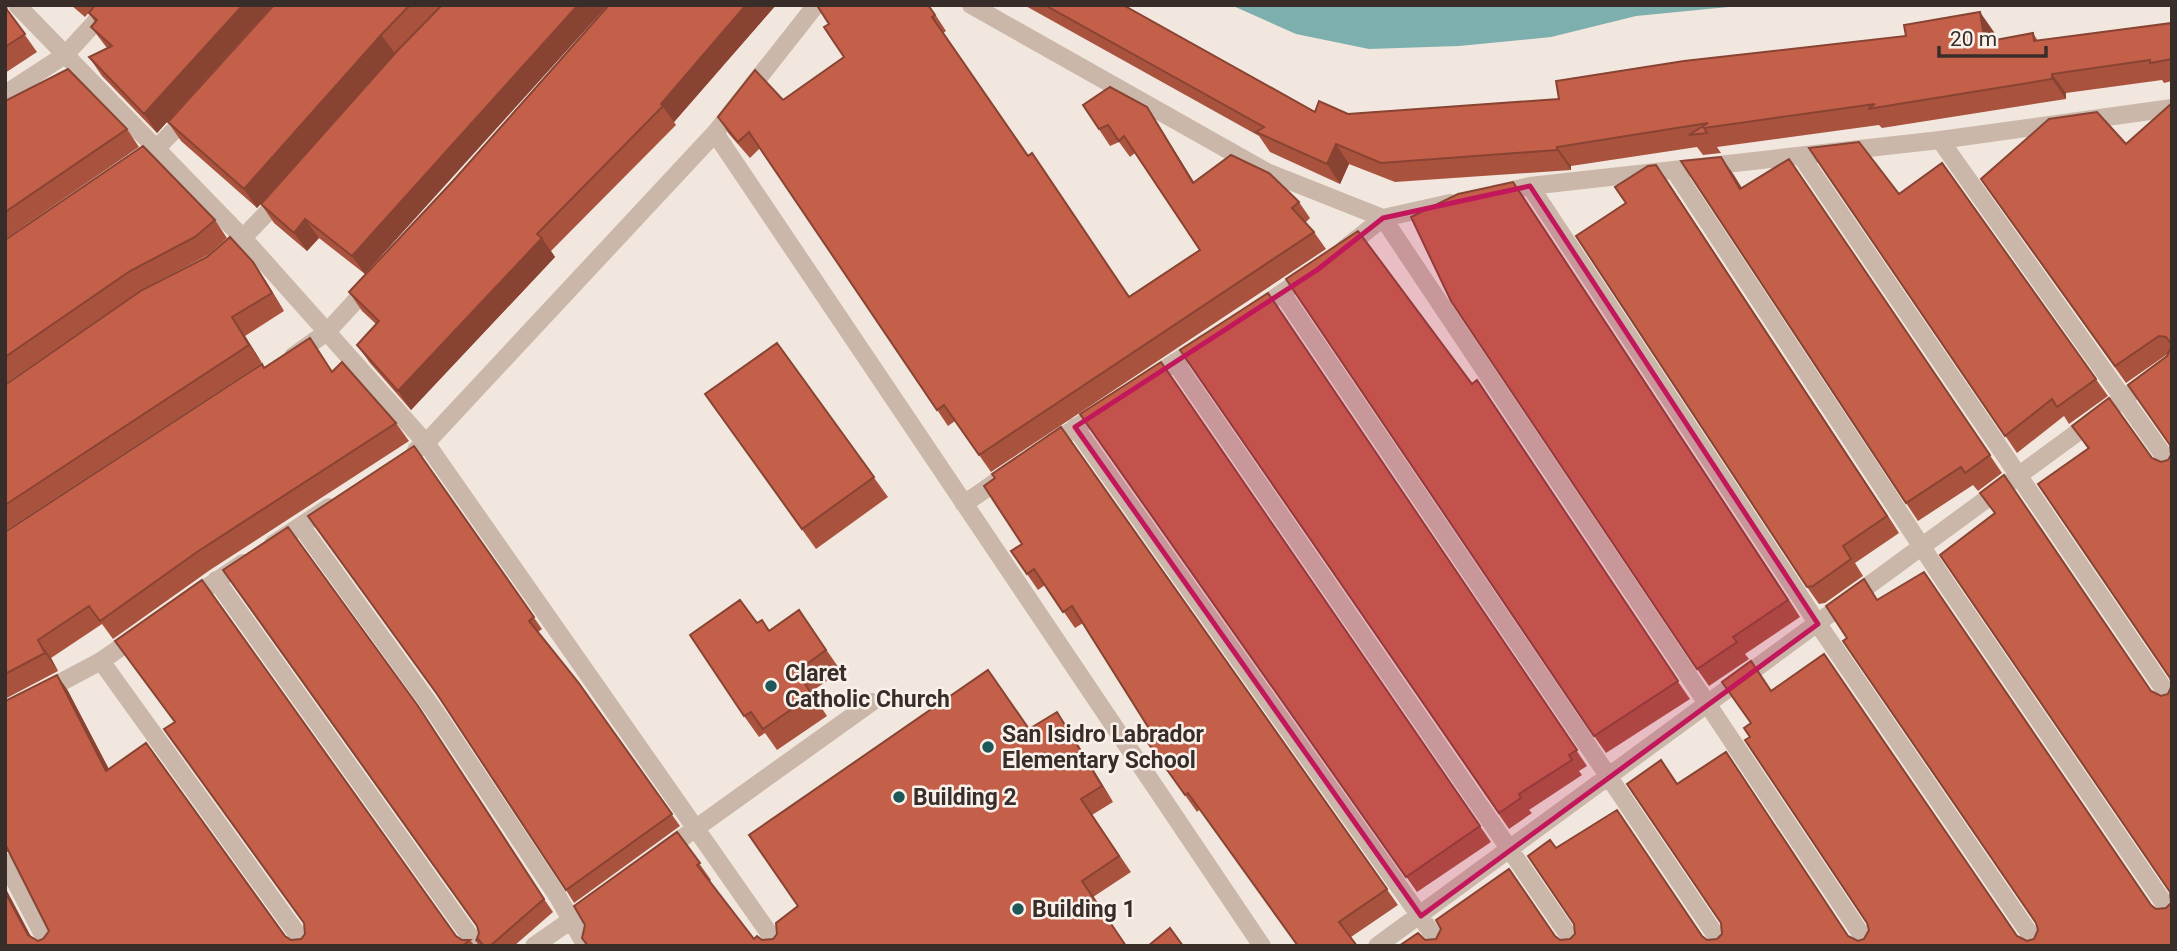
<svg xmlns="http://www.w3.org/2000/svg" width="2177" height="951" viewBox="0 0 2177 951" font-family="Roboto,sans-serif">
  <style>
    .water { fill: #7dafae }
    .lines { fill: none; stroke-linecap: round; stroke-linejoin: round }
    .minor { stroke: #cab7a9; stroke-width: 18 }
    .wall { fill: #a9533f }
    .shaded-wall { fill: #894333 }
    .building { fill: #c46049; stroke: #894333; stroke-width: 2 }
    .marked { fill: #c2185b; fill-opacity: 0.2; stroke: #c2185b; stroke-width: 5; stroke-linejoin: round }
    .poi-dot { fill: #1f5859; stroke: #faf2ea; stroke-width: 2.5 }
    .labels { text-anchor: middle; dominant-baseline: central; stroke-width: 5; stroke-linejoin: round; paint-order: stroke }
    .poi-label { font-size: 23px; font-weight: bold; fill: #382d29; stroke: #faf2ea; text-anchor: start }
  </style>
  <rect width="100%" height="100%" fill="#f2e7de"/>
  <path class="water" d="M1231 5H1749L1636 16 1551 37 1459 46 1369 49 1296 34Z"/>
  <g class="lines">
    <path class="minor" d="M17 5 244 239 426 443 778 946
      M971 5 1267 172 1383 218 1869 946
      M5 94 65 55 111 5
      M715 133 1262 946
      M1940 140 2172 467
      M151 154 190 114
      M1801 156 2172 701
      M1674 170 1945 582 2172 915
      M1530 186 1818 624 2038 946
      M1495 194 1530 186 1940 140 2172 108
      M237 244 283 196
      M1344 249 1383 218 1450 203
      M1282 293 1723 946
      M1255 311 1310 274
      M293 356 327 332 370 285
      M1175 362 1576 946
      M1146 381 1205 343
      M1075 427 1441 946
      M1047 447 1105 408
      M416 450 426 443 715 133 816 5
      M964 504 1003 477
      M301 526 436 713 558 897 586 946
      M273 544 329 507
      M216 580 477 946
      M188 600 243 563
      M101 661 306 946
      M5 712 101 661 140 634
      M664 851 872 702
      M5 862 49 946
      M534 946 577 916
      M1377 946 2172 363"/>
  </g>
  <path class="wall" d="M5 5H7L8 11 37 52 5 73Z
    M71 5H273L157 133 102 76 89 57 107 48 91 27 95 22 89 13 90 11 85 17Z
    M274 5H442L395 53 257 208 181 141 168 122Z
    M442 5 365 274 319 238 307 251 274 223 261 204Z
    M609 5H776L674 122 676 125 551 251 555 257 411 410 370 363 357 345 376 324 362 311 349 292 453 181Z
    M929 5 946 31 943 33 1028 156 1129 296 1200 250 1135 153 1130 157 1119 142 1110 146 1083 105 1158 124 1194 182 1299 202 1310 218 1305 223 1314 232 1326 249 991 472 955 421 948 426 760 148 750 158 729 134 718 117 783 100Z
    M1024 5H1123L1315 112 1348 114 1559 99 1994 32 1995 40 2033 33 2038 41 2172 23V81L2164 83 2162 80 2066 93V99L1882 128 1879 125 1717 147 1721 153 1703 155 1697 147 1571 166V170L1395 182 1349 164 1340 184 1270 152 1259 136Z
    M5 101 127 129 139 147 5 239Z
    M2172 103V684L2088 449 2072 426 2161 462 2168 460 2171 455 2167 356 2169 353 2126 383 1981 179 2126 144Z
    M1809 148 1899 194 1942 163 2108 396 2069 424 2064 416 2017 453Z
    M1721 157 1742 188 1789 159 2002 473 1978 491 1973 485 1918 521 1906 503Z
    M1513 182 1800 617 1745 654 1749 659 1709 686 1697 669Z
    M1668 182 1899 533 1855 563 1863 576 1825 603 1819 604 1807 587Z
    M215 220 227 238 208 255 143 289 5 384V240Z
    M265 280 284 311 245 336 262 363 5 531V385Z
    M1268 293 1587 766 1579 771 1582 775 1529 810 1532 813 1509 829 1180 350Z
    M777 343 888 497 816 549 705 394Z
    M1161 362 1491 842 1417 892 1080 414Z
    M264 368 332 372 396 423 409 441 210 570 113 639 102 624 51 658 58 671 5 699V532Z
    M1472 384 1690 699 1606 753 1594 736Z
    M1061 427 1398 905 1351 937 1200 809 1197 812 1148 743 1155 738 1083 623 1075 628 1045 585 1038 590 1011 551 1022 544 995 478Z
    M414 446 542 629 538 632 578 682 680 826 574 903 566 890Z
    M288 527 553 912 514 946H479L476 941 479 933 477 927Z
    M799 610 841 671 811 692 827 716 777 750 765 733 759 737 744 716 757 623 769 631Z
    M115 641 456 936 462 940H470L475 946H5L32 937 38 941 43 939 49 931 10 853 5 851V701L57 675 68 691 109 769 285 936 291 940 301 939 305 934 304 924 175 722Z
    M1068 728 1113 802 1092 815 1131 872 1093 897 1126 946H588L677 832 711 880 710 881 754 939 762 940 773 939 798 906 1029 729Z"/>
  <path class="shaded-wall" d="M243 5H273L157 133 144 114Z
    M578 5H608L365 274 352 256Z
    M746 5H776L674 122 661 104Z
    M1980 12 1994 32 1999 61 1985 42Z
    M381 35 395 53 257 208 244 189Z
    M2052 74 2066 93V99L2052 79Z
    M1147 107 1158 124 1204 199 1193 183Z
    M1336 144 1349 164 1340 184 1327 164Z
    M1557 147 1571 166V170L1557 150Z
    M1721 157 1734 175 1753 207 1740 189Z
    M1656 165 1668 182 1899 533 1887 516Z
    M1513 182 1525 199 1800 617 1788 600Z
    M305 219 319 238 307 251 294 233Z
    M542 238 555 257 411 410 398 391Z
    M253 262 265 280 284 311 272 293Z
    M232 317 245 336 262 363 249 345Z
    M38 640 51 658 58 671 45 653Z
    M57 675 68 691 118 787 106 771Z
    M1057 712 1068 728 1113 802 1102 786Z
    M5 887 36 946 28 935 5 892Z"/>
  <path class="building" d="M95 5H243L144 114 89 57 112 46 91 27 97 20 89 13Z
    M274 5H410L381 35 244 189 168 122Z
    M442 5H578L352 256 305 219 294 233 261 204 398 50Z
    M609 5H746L661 104 663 106 537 234 542 238 398 391 357 345 379 321 349 292 453 181Z
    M820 5H928L935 15 932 17 1028 156 1032 153 1129 297 1200 250 1124 136 1119 141 1108 125 1099 129 1083 105 1110 87 1147 107 1193 183 1231 155 1269 173 1299 202 1292 208 1314 232 979 455 944 405 937 410 749 132 738 142 718 117 755 70 783 100 844 57 824 27 829 24 818 7Z
    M1045 5H1123L1315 112 1319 101 1348 114 1559 99 1556 81 1684 61 1906 36 1904 25 1980 12 1985 42 2033 33 2034 41 2172 23V59L2150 63V60L2052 74V79L1868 109 1875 104 1704 128 1707 133 1689 135 1708 123 1557 147V150L1381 163 1336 144 1327 164 1256 132 1264 127Z
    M5 7 25 34 5 47Z
    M68 69 127 129 5 212V101Z
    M2172 103V345L2166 337 2159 336 2115 366 1981 179 2049 119 2097 112 2126 144Z
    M1859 142 1899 194 1942 163 2096 379 2057 407 2052 399 2005 436 1809 148Z
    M143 146 215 220 195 237 130 271 5 357V240Z
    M1721 157 1740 189 1789 159 1990 455 1965 473 1961 467 1906 503 1681 161Z
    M1656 165 1887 516 1843 546 1851 559 1813 586 1807 587 1576 236 1626 203 1615 187 1648 166Z
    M1513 182 1788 600 1733 637 1737 642 1697 669 1451 301 1411 217 1458 194Z
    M1358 231 1472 384 1477 380 1678 681 1594 736 1286 279Z
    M230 237 253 262 272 293 232 317 249 345 5 505V385L142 290 207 257Z
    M1268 293 1577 750 1569 755 1572 760 1519 794 1521 798 1499 813 1180 350Z
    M310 338 332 372 342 362 396 423 197 552 100 621 89 606 38 640 45 653 5 674V532L262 364 264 368Z
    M777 343 874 477 802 529 705 394Z
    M2172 345V684L2170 678 2038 484 2089 448 2072 426 2109 398 2152 458 2161 462 2168 460 2171 455 2170 445 2128 385 2167 356Z
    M1161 362 1480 826 1406 877 1080 414Z
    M1061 427 1387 889 1339 922 1357 946H1298L1188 793 1185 795 1148 743 1155 738 1072 606 1063 612 1034 569 1027 574 1011 551 1022 544 984 486 995 478 992 474Z
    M414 446 534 617 529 621 578 682 672 814 566 890 437 694 308 516Z
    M2004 475 2151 691 2161 696 2168 694 2172 685V946H1399L1418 933 1425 940 1436 939 1441 929 1436 920 1509 869 1555 936 1560 940 1570 939 1575 934 1574 924 1528 856 1550 840 1556 848 1617 810 1702 936 1707 940 1717 939 1722 934 1721 923 1627 784 1661 760 1677 784 1726 752 1848 936 1858 941 1864 939 1869 930 1867 923 1745 740 1750 737 1744 728 1751 723 1722 682 1751 661 1771 691 1824 654 2017 936 2027 941 2034 939 2038 930 2036 923 1843 641 1847 638 1826 606 1864 579 1877 600 1924 572 2151 905 2156 909 2166 908 2171 903 2170 892 1940 555 1995 513 1980 493Z
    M288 527 418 706 544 899 490 946H484L478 939 476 941 479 933 477 926 223 570Z
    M202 580 456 936 462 940H470L462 946H5V892L28 935 38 941 43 939 49 931 5 844V701L57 675 106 771 146 743 285 936 291 940 301 939 305 934 304 923 164 729 175 722 115 641Z
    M740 600 757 623 762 620 769 631 799 610 826 650 797 671 812 695 763 729 751 712 744 716 690 635Z
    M988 670 1029 729 1057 712 1102 786 1081 799 1119 856 1082 881 1126 946H588L582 938 585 925 574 906 677 832 700 863 697 865 754 939 757 936 762 940 773 939 777 934 776 923 798 906 749 835Z
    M1170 928 1183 946H1148Z"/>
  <path class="marked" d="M1530 186 1818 624 1421 916 1075 427 1317 270 1383 218Z"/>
  <g class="poi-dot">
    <circle cx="771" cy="686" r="7"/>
    <circle cx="988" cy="747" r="7"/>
    <circle cx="899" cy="797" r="7"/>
    <circle cx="1018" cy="909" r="7"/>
  </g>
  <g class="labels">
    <g class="poi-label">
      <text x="785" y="673">Claret<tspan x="785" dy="26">Catholic Church</tspan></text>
      <text x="1002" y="734">San Isidro Labrador<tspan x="1002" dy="26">Elementary School</tspan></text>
      <text x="913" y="797">Building 2</text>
      <text x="1032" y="909">Building 1</text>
    </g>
  </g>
  <rect width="2177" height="951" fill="none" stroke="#382d29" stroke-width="14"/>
  <path d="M1939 46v10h107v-10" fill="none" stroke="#382d29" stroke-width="3.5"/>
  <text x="1950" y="46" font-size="21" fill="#382d29" stroke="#faf2ea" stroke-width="5" paint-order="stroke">20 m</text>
</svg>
